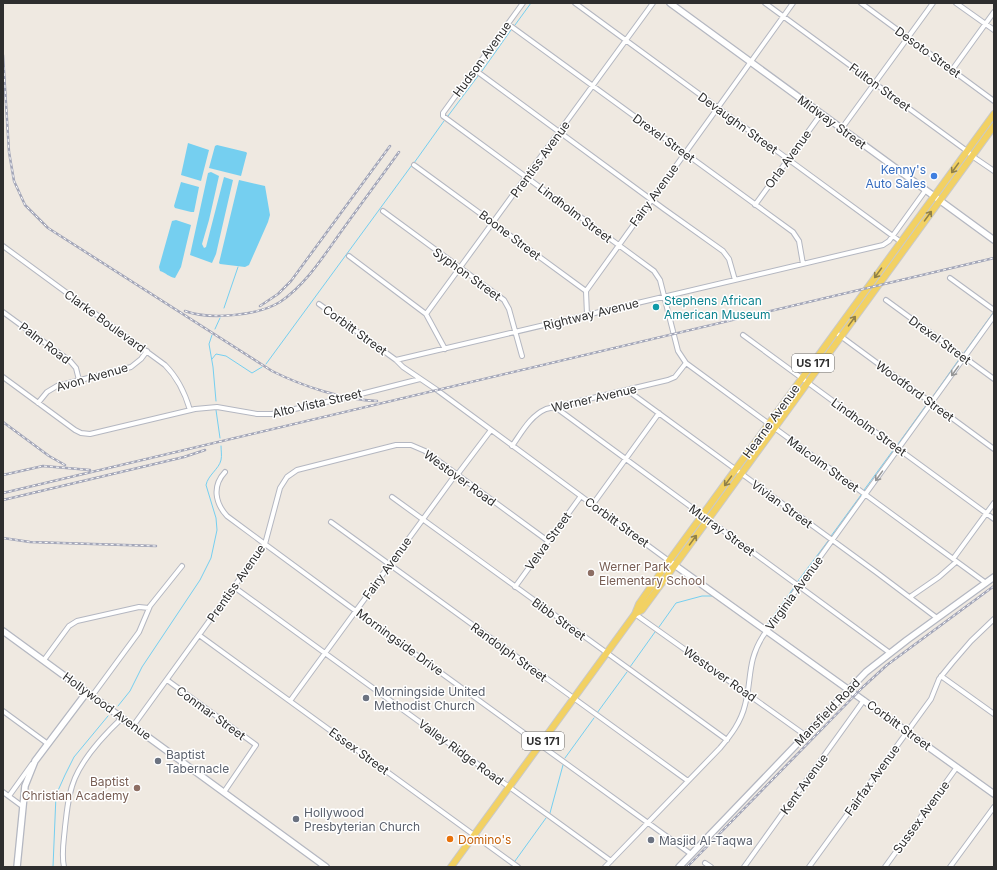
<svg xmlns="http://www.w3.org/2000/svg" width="997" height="870" viewBox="0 0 997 870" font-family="Inter,sans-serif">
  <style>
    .water { fill: #75cff0 }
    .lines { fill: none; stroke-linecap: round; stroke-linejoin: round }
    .stream { stroke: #75cff0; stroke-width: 1 }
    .street-casing { stroke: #b4b7c1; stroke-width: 6 }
    .secondary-casing { stroke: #b4b7c1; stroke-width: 8 }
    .primary-casing { stroke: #c9c9c9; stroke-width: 8 }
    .street { stroke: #fff; stroke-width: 4 }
    .secondary { stroke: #fff; stroke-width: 5.5 }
    .primary { stroke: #f2d163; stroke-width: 6 }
    .rail-casing { stroke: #a3a6b8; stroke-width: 2.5 }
    .rail { stroke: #fff; stroke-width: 1; stroke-dasharray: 3; stroke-linecap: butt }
    .oneway { stroke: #908048 }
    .oneway2 { stroke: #969696 }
    .shop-dot { fill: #3f7fe0; stroke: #fff; stroke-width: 1.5 }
    .culture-dot { fill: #0f9aa8; stroke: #fff; stroke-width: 1.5 }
    .education-dot { fill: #8d6e63; stroke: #fff; stroke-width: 1.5 }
    .worship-dot { fill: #6b7280; stroke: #fff; stroke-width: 1.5 }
    .food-dot { fill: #e8710a; stroke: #fff; stroke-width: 1.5 }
    .labels { text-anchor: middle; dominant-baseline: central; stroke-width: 3; stroke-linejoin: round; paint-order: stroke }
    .shield { fill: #fff; stroke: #6d6d6d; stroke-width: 1 }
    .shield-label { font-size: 11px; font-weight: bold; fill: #2e2e2e }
    .street-label { font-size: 12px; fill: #2e2e2e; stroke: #fff }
    .shop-label { font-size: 12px; fill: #366cbe; stroke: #fff; text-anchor: end }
    .culture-label { font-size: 12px; fill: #0d838f; stroke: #fff; text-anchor: start }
    .education-label { font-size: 12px; fill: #785e54; stroke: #fff; text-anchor: start }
    .worship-label { font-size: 12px; fill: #5b616d; stroke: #fff; text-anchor: start }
    .food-label { font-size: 12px; fill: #c56008; stroke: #fff; text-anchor: start }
  </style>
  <rect width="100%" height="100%" fill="#efe9e1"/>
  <path class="water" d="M188 143 209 150 201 181 181 175Z
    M217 145 246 152 247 153 241 176 209 168 215 146Z
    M211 172 219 176 209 220 202 244 204 248 206 247 224 177 233 180 216 254 212 263 190 255 208 173Z
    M239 180 265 186 270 215 268 222 249 265 245 267 220 264 219 263Z
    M181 182 199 187 194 212H191L175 208 174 206Z
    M176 220 191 225 181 267 175 278C169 277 166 273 160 271L159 267 172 221Z"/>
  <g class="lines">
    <path class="stream" d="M515 25 531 3
      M482 71 511 30
      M448 116 478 76
      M414 163 444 121
      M224 308 238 267
      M215 329 220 318
      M212 335 209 344 213 367 216 401
      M964 353 993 313
      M212 359 216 354 226 356 252 373 262 367
      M266 364 412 165
      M931 399 960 358
      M216 410 220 438
      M898 444 927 404
      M864 490 894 449
      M831 536 861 495
      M798 581 828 541
      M767 625 795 586
      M659 627 676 603 702 596H713
      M630 667 655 632
      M118 706 130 691 142 667 200 580 211 558 217 530 216 518 206 485C208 475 219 469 221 460 222 456 221 450 221 446
      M597 713 627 672
      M565 758 594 718
      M550 813 563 765
      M515 861 546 818
      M53 867 56 795 65 775 74 757 108 716
      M511 867V866"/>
    <defs>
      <path id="street" d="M523 3 443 113V116L654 271 660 280 678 351 686 363 986 583
        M575 3 901 242
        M765 3 967 151 972 156 994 171
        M861 3 994 101
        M956 3 994 30
        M508 24 793 232 799 241 803 264
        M475 70 664 209 723 251 729 259 735 280
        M952 70 994 12
        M842 128 933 3
        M414 165 586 291
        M755 205 821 114
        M383 211 504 300 509 309 522 356
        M3 246 165 365C178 378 185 393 190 410
        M349 256 426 314 445 349
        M950 278 994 310
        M586 291 793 3
        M586 291 587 315
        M886 300 994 379
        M319 304 396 360 403 367 437 390 669 561
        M3 312 70 361 76 368 79 380
        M426 314 653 3
        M835 332 994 449
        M743 335 994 519
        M396 360 883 245 889 241 925 191
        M3 377 75 430 81 433 90 434 195 409 217 407 257 414H272L349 397 420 379
        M627 390 876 572 937 618
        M38 403 47 392 57 386 131 367 141 359 147 351
        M555 407 890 653
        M512 446C522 432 530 416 546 409L668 380 675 377 686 363
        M225 472C212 486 215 503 227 516L368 620 691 854
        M457 475 491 430
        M392 497 727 740
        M593 504 659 413
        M331 522 688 781
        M953 559 994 503
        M234 587 611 861
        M515 587 581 496
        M910 597 939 577 956 562
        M635 614 805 735
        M199 635 518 867
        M44 660 69 626 77 621 139 607 149 608
        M941 676 994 714
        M167 680 256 745 224 792
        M92 696 139 632 150 606 182 566
        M290 701 456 474
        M3 711 48 744
        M133 726 265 544 280 488 287 477 297 470 396 445H411L425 451 548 541
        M3 792 22 806
        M9 796 32 764
        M705 863 711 867
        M64 867C61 854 64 840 65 827 67 811 68 794 75 778 85 755 104 735 122 718
        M605 867 720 748C731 735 741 722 745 705 752 679 747 661 763 636L994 316
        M744 867 864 700
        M809 867 931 699 939 679 952 663 971 641 994 619
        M885 867 957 767
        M950 867 994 807"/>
      <path id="secondary" d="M670 3 994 240
        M669 561 994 794
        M3 631 326 867
        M17 867 25 786 35 761 87 692
        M679 867 866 672 907 640 994 577"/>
      <path id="primary" d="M635 614 642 610 675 565 994 126
        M451 867 635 614 639 604 669 561 994 114"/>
    </defs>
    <use href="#street" class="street-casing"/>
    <use href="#secondary" class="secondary-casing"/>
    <use href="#primary" class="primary-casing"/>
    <use href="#street" class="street"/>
    <use href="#secondary" class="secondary"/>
    <use href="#primary" class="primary"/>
    <defs>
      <path id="rail" d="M3 55 9 152 14 181 25 205 48 228 272 371C302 386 344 400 377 401
        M260 306 278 294 291 281 390 146
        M185 311C209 320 257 316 280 302 304 286 321 260 338 236 358 208 379 180 399 152
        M3 422 49 456 65 465
        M3 475 43 466 90 470
        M3 493 994 258
        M3 500 184 457 205 450
        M3 538 30 542 156 546
        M687 867 863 687 887 665 994 586"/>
    </defs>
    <use href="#rail" class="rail-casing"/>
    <use href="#rail" class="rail"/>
  </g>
  <defs><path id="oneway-shaft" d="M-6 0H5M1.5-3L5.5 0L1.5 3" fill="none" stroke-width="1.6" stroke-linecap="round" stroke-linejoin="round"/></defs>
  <g class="oneway">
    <use href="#oneway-shaft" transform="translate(955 168) rotate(126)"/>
    <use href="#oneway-shaft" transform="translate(928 216) rotate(-54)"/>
    <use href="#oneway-shaft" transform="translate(878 273) rotate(126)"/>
    <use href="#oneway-shaft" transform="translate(852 321) rotate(-54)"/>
    <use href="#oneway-shaft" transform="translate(728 481) rotate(126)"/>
    <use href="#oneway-shaft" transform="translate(693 540) rotate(-54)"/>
  </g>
  <g class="oneway2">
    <use href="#oneway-shaft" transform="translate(955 371) rotate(126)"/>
    <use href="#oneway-shaft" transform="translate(879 476) rotate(126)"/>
  </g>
  <circle class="shop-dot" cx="934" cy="176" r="4"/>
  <circle class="culture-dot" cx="656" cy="307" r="4"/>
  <g class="education-dot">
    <circle cx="591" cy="573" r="4"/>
    <circle cx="137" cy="788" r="4"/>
  </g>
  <g class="worship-dot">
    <circle cx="366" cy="698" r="4"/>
    <circle cx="158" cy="761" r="4"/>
    <circle cx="296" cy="819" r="4"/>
    <circle cx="651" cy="840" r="4"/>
  </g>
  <circle class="food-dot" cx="450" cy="839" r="4"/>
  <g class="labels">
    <g class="shield">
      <rect x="792" y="354" width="42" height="18" rx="3"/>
      <rect x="522" y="732" width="42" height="18" rx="3"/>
    </g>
    <g class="shield-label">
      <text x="813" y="363">US 171</text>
      <text x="543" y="741">US 171</text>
    </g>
    <g class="street-label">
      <text transform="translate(928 52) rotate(36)">Desoto Street</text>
      <text transform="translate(482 59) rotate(-54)">Hudson Avenue</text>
      <text transform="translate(880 87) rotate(36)">Fulton Street</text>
      <text transform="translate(832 122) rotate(36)">Midway Street</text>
      <text transform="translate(738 123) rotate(36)">Devaughn Street</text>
      <text transform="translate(664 138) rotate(36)">Drexel Street</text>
      <text transform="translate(540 159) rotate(-54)">Prentiss Avenue</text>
      <text transform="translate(788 159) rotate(-54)">Orla Avenue</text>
      <text transform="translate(654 195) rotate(-54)">Fairy Avenue</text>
      <text transform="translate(575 213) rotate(37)">Lindholm Street</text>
      <text transform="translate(510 235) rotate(37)">Boone Street</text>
      <text transform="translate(467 274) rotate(36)">Syphon Street</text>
      <text transform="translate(591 314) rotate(-14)">Rightway Avenue</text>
      <text transform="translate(105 321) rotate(36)">Clarke Boulevard</text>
      <text transform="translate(355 330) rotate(36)">Corbitt Street</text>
      <text transform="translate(940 340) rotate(36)">Drexel Street</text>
      <text transform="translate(45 343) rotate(37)">Palm Road</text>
      <text transform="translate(92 377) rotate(-16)">Avon Avenue</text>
      <text transform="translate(915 391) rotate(36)">Woodford Street</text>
      <text transform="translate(594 398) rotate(-13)">Werner Avenue</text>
      <text transform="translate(317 403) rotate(-13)">Alto Vista Street</text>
      <text transform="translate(771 421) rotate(-54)">Hearne Avenue</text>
      <text transform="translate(869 427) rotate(36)">Lindholm Street</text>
      <text transform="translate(823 464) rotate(36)">Malcolm Street</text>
      <text transform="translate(460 478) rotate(36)">Westover Road</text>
      <text transform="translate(782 504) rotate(36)">Vivian Street</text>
      <text transform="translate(617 522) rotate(36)">Corbitt Street</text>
      <text transform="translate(722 530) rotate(36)">Murray Street</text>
      <text transform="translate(548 541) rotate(-54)">Velva Street</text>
      <text transform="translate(387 568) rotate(-54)">Fairy Avenue</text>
      <text transform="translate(236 583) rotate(-55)">Prentiss Avenue</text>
      <text transform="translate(794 593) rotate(-54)">Virginia Avenue</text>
      <text transform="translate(559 619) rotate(36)">Bibb Street</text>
      <text transform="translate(400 642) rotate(36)">Morningside Drive</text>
      <text transform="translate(509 652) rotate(36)">Randolph Street</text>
      <text transform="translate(720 674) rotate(35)">Westover Road</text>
      <text transform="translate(107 706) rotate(36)">Hollywood Avenue</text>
      <text transform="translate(827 712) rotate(-46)">Mansfield Road</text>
      <text transform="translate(211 713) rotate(36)">Conmar Street</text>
      <text transform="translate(899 725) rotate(36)">Corbitt Street</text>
      <text transform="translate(359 751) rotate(36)">Essex Street</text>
      <text transform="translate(461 752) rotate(36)">Valley Ridge Road</text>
      <text transform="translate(872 780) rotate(-54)">Fairfax Avenue</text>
      <text transform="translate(804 784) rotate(-54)">Kent Avenue</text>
      <text transform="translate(921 817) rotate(-54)">Sussex Avenue</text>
    </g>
    <g class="shop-label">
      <text x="926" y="169">Kenny's<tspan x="926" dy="14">Auto Sales</tspan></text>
    </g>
    <g class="culture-label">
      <text x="664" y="300">Stephens African<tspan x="664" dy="14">American Museum</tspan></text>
    </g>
    <g class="education-label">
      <text x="599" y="566">Werner Park<tspan x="599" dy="14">Elementary School</tspan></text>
      <text x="129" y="781" text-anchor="end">Baptist<tspan x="129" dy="14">Christian Academy</tspan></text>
    </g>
    <g class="worship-label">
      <text x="374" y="691">Morningside United<tspan x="374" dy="14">Methodist Church</tspan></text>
      <text x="166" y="754">Baptist<tspan x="166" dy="14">Tabernacle</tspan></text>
      <text x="304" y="812">Hollywood<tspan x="304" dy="14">Presbyterian Church</tspan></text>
      <text x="659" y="840">Masjid Al-Taqwa</text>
    </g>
    <g class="food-label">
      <text x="458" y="839">Domino's</text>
    </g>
  </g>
  <rect width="997" height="870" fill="none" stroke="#2e2e2e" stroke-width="8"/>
</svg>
